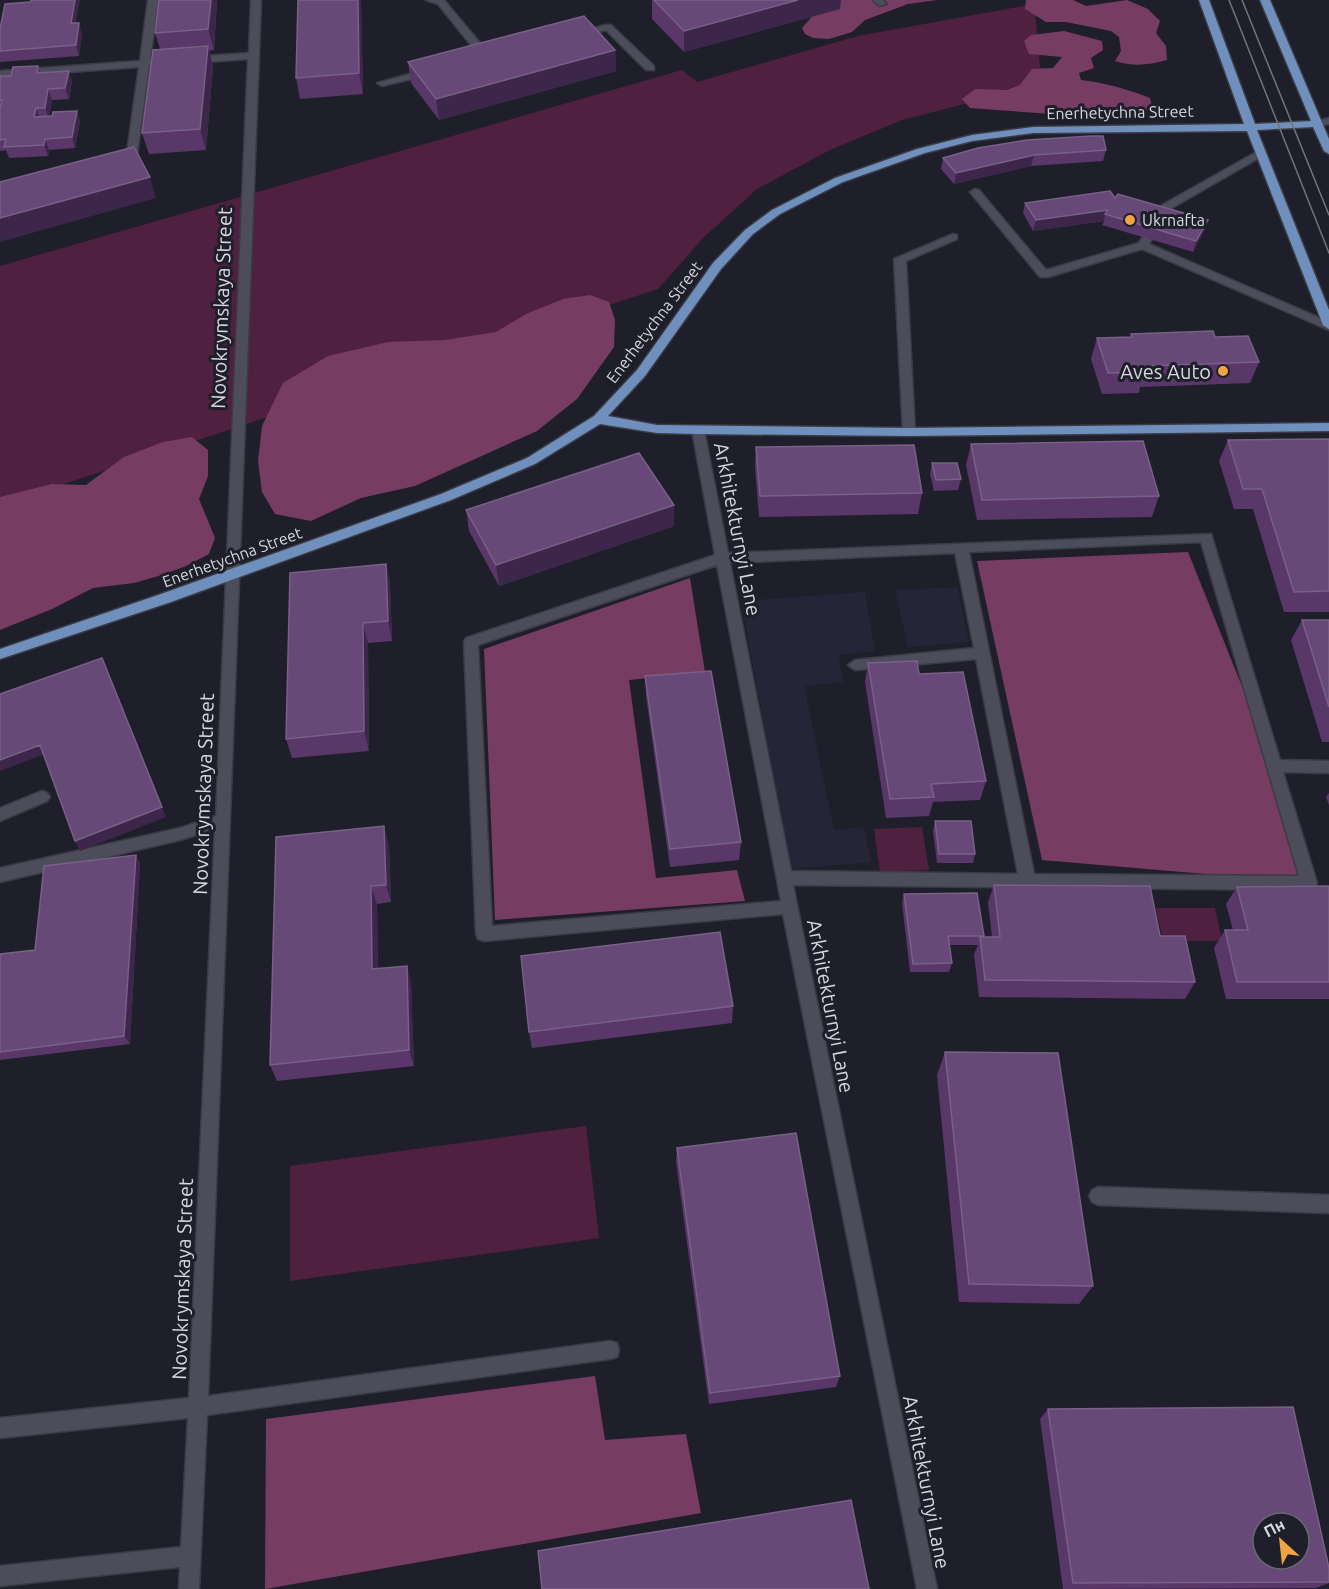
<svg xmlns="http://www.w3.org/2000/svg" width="1329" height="1589" viewBox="0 0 1329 1589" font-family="Ubuntu,sans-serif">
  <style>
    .built { fill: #262538 }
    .green { fill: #502040 }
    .forest { fill: #763c62 }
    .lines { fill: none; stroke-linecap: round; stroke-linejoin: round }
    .minor-casing { stroke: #3b3b45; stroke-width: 3 }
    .major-casing { stroke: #3b3b45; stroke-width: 3 }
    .minor { fill: #4c4c5a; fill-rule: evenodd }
    .major { fill: #6f8fbd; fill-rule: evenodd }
    .tram { stroke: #74747f; stroke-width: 1.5 }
    .wall { fill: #593869 }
    .shaded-wall { fill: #3c274b }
    .building { fill: #664976; stroke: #786087; stroke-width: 1.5; fill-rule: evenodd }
    .poi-dot { fill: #f3a442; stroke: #1f1f2b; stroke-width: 2 }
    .labels { text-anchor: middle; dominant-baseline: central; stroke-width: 6; stroke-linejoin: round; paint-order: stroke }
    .far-street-label { font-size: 16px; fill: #d8d8e1; stroke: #1f1f2b }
    .far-poi-label { font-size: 16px; fill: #d8d8e1; stroke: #1f1f2b; text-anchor: start }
    .street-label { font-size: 20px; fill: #d8d8e1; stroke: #1f1f2b }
    .poi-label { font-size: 20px; fill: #d8d8e1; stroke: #1f1f2b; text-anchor: end }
  </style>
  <rect width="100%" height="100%" fill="#1f1f2b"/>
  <path class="built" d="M957 587 969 642 908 647 895 590Z
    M865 592 875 651 838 655 844 682 804 686 834 830 864 827 871 862 791 869 741 601Z"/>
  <path class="green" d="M1034 4 1043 96 976 101 902 120 830 150 757 189 704 237 658 289 0 505V266L682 70 697 82 858 36Z
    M922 827 929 870 880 872 874 829Z
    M1156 908H1215L1222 941H1163Z
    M586 1126 599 1238 290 1281V1166Z"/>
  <path class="forest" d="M815 0H937L908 4 865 20 852 32 829 39 813 38 805 34 802 28 815 13Z
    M1026 0H1073L1086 6 1127 0 1148 9 1160 21 1156 33 1166 46 1167 60C1148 65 1134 67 1115 61L1121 51 1119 37 1111 31 1066 22H1046L1025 9Z
    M1064 31 1102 41 1103 50 1091 58 1094 68 1079 73 1081 80C1106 83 1127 89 1150 98L1153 109 1130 114 1106 113 1079 116 970 108 962 99 975 89 1007 90 1020 85 1032 69 1053 68 1062 57 1029 54 1024 41 1031 35Z
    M590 295 609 302 615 320 614 347 577 399 537 431 415 486 361 498 311 521 275 514 262 492 258 461 262 426 283 383 328 356 388 342 445 340 496 332 526 314 563 299Z
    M192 437 208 450V476L199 499 215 538 209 554 186 566 162 575 134 583 93 588 52 609 0 630V497L52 484 86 485 124 457 163 442Z
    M1188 552 1274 766 1309 883 1042 860 977 561Z
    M690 578 705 672 629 680 656 878 737 870 745 901 495 920 484 649Z
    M595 1376 605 1440 686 1434 701 1513 265 1589 266 1419Z"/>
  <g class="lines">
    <defs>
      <path id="minor" d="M148 0H158L150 60 157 63 149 66 136 162 126 166 121 163 126 160 139 67 0 77V71L140 61Z
        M251 0H261L208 1396 610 1341 617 1343 619 1350 617 1357 610 1359 207 1415 199 1589H179L180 1567 0 1586V1566L181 1547 188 1418 0 1438V1418L189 1398 215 829 180 840 0 882V868L180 828 216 816 248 59 191 63 186 60 191 57 249 53Z
        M426 0H444L490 55V59H482L438 4Z
        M873 0H883L887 4 879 6Z
        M605 25H611L654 66V70H646L606 30 577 38 572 35Z
        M428 69 432 70V74L382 86 377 83Z
        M1329 118V124L1317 126 1312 123Z
        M1260 150 1265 153 1264 155 1170 209 1149 244 1329 322V330L1142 249 1048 277H1040L970 192 975 189 979 190 1046 270 1139 243 1162 205Z
        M953 234 957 235V239L906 261 915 432 909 436 903 432 894 259Z
        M698 426 704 430 728 553 1211 534 1280 760 1329 761V773L1283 772 1317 883 1315 888 1309 890 793 885 937 1589H917L783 914 484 941 478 939 476 934 464 642 466 638 715 555 692 430ZM1201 542 1299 876 1034 874 969 552ZM955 553 974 648 855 660 848 665 855 670 976 659 1018 874 791 871 730 563ZM717 565 781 901 492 926 478 645Z
        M42 791 47 793 50 797 47 801 0 821V808Z
        M1098 1187 1329 1195V1213L1098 1205 1092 1202 1089 1196 1092 1190Z"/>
      <path id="major" d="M1199 0H1209L1255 124 1311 121 1260 0H1270L1329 139V154L1324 151 1313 127 1257 130 1329 310V329L1323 325 1247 131 1033 133 972 141 925 153 843 182 780 214 753 234 721 269 645 376 608 416 657 425 909 428 1329 423V431L909 436 698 434 657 433 600 424 535 464 451 500 171 602 0 659V649L161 594 441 494 527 458 594 416 637 370 713 263 745 230 772 210 835 178 917 149 972 135 1033 127 1244 124Z"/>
    </defs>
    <use href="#minor" class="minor-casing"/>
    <use href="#major" class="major-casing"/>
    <use href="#minor" class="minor"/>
    <use href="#major" class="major"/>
    <path class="tram" d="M1229 0 1329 253
      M1242 0 1329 215"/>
  </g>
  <path class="wall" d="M217 0 214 50 209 51 213 67 206 150 149 154 142 133 160 49 155 33Z
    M361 0 363 94 300 99 296 78Z
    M652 0H841L840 9 684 52 652 19Z
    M76 23 82 33 79 56 0 62V29Z
    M615 50 616 71 439 120 411 83 408 62Z
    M38 66 40 72 72 81 69 99 52 100 49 117 77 111 80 122 75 148 49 150 48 156 9 158 6 150 0 151V76H11Z
    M1106 150 1103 161 1031 166 954 184 941 169 943 158Z
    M1115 198 1208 220 1204 231 1193 252 1102 225 1104 221 1033 231 1023 213 1025 203Z
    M1131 334 1215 337 1259 362 1250 383 1140 387 1139 393 1102 394 1091 359 1097 338 1130 337Z
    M1329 439V612H1284L1253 509H1234L1219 461 1228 440Z
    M971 444 1159 496 1152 517 977 520 966 465Z
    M756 447 922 493 918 514 759 517 755 468Z
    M932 463 961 479 958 490 934 491 930 474Z
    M466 510 674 526 499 586 469 531Z
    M386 564 390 584 392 641 368 643 369 751 292 758 286 739Z
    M1302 620H1329V742H1322L1291 640Z
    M868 663 919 674 986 781 980 800 933 802 929 816 886 818 865 682Z
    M645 676 741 842 739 860 670 867 646 696Z
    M1329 793V805L1326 797Z
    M935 821 975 854 973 863H937L933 831Z
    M389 844 391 902 377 904 378 968 407 966 411 983 414 1066 277 1081 270 1065Z
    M136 855 140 864 130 1044 0 1060V954L35 950Z
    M994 885 1160 936 1195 982 1185 999 979 997 974 954 978 945H949L952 963 949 972H910L902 903 904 894 984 937H992L988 902Z
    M1329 886V999H1226L1214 948 1225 930H1233L1226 904 1237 887Z
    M733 1006 732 1023 532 1048 529 1032Z
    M945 1052 1093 1286 1079 1304 959 1302 937 1075Z
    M677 1148 840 1376 836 1387 709 1404 676 1162Z
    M1048 1409 1329 1568V1583L1316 1588 1063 1589 1040 1419Z"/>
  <path class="shaded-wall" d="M75 0H80L74 34 71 23Z
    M211 0H217L214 50 208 29Z
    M358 0H361L363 94 359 73Z
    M798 0H841L840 9 684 52V31Z
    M79 23 82 33 79 56 76 45Z
    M208 46 213 67 206 150 200 129Z
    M615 50 616 71 439 120 436 99Z
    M69 71 72 81 69 99 65 88Z
    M48 89 52 100 49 118 45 108Z
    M36 108 40 119 34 117Z
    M77 111 80 122 75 148 72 137Z
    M45 139 49 150 48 156 44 145Z
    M1034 155 1031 166 954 184 956 173Z
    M150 177 156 198 0 242V218Z
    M1108 210 1105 214 1104 221 1033 231 1036 220Z
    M1208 220 1204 231 1193 252 1196 241Z
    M674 505V526L499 586 496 565Z
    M386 564 390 584 392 641 388 621Z
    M363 623 368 643 369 751 364 731Z
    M102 658 166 817 80 851 75 841Z
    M40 745 45 754 0 771V760Z
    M384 826 389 844 391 902 386 885Z
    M136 855 140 864 130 1044 124 1036Z
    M371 886 377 904 378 986 372 969Z
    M407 966 411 983 414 1066 409 1050Z"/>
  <path class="building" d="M31 0H75L71 23H79L76 45 0 51V29L5 4 30 2Z
    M159 0H211L208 29 155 33Z
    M298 0H358L359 73 296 78Z
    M654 0H798L684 31Z
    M584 16 615 50 436 99 408 62Z
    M208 46 200 129 142 133 153 50Z
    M38 66 37 73 69 71 65 88 48 89 45 108H36L34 117 52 116 53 112 77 111 72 137 45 139 44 145 4 147 6 139 0 140V108L2 100H0V76H11L13 67Z
    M1091 136H1103L1106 150 1034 155 956 173 943 158 978 148 1027 140Z
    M134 147 150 177 0 218V182Z
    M1110 191 1115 198 1118 194 1208 220 1196 241 1105 214 1108 210 1036 220 1025 203Z
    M1213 331 1215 337 1248 336 1259 362 1143 366 1145 372 1108 373 1097 338 1132 337 1131 334Z
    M1329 439V591L1294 592 1262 489H1243L1228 440Z
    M1143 441 1159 496 982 500 971 444Z
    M914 445 922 493 760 496 756 447Z
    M639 453 674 505 496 565 466 510Z
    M932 463H957L961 479 936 480Z
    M386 564 388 621 363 623 364 731 286 739 290 573Z
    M1302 620H1329V707Z
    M102 658 162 807 75 841 40 745 0 760V694Z
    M917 661 919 674 963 672 986 781 931 784 934 797 890 799 868 663Z
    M711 671 741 842 670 849 645 676Z
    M935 821H971L975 854H939Z
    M384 826 386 885 371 886 372 969 407 966 409 1050 270 1065 276 837Z
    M136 855 124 1036 0 1052V954L35 950 44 866Z
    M994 885 1150 886 1160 936H1185L1195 982 985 980 980 937H1000Z
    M1329 886V982H1237L1225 930H1248L1237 887Z
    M977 893 984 936H948L952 963 913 964 904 894Z
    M720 932 733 1006 529 1032 521 956Z
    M945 1052 1058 1053 1093 1286 969 1284Z
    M796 1133 840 1376 710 1393 677 1148Z
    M1293 1407 1329 1568V1582L1073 1583 1048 1409ZM1263 1523H1299V1559H1263Z
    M851 1500 869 1589H542L538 1551Z"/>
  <g class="poi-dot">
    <circle cx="1130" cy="220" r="6"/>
    <circle cx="1223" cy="371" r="6"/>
  </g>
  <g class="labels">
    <g class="far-street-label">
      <text transform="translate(1120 112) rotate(-1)">Enerhetychna Street</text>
      <text transform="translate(654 322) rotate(-53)">Enerhetychna Street</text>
      <text transform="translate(232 557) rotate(-20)">Enerhetychna Street</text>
    </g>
    <g class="far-poi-label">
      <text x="1142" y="220">Ukrnafta</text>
    </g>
    <g class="street-label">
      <text transform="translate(221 308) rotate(-88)">Novokrymskaya Street</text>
      <text transform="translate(738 529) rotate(79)">Arkhitekturnyi Lane</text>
      <text transform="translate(203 794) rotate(-88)">Novokrymskaya Street</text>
      <text transform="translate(831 1006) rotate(79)">Arkhitekturnyi Lane</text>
      <text transform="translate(182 1279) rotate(-88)">Novokrymskaya Street</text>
      <text transform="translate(927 1482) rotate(79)">Arkhitekturnyi Lane</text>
    </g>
    <g class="poi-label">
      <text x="1211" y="371">Aves Auto</text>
    </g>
  </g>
  <g transform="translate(1281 1541) rotate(333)"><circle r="28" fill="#1f1f2b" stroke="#696974" stroke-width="1.5"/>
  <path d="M0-4.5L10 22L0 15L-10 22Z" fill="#f3a442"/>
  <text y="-9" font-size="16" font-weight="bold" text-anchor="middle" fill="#d8d8e1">Пн</text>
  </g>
</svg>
